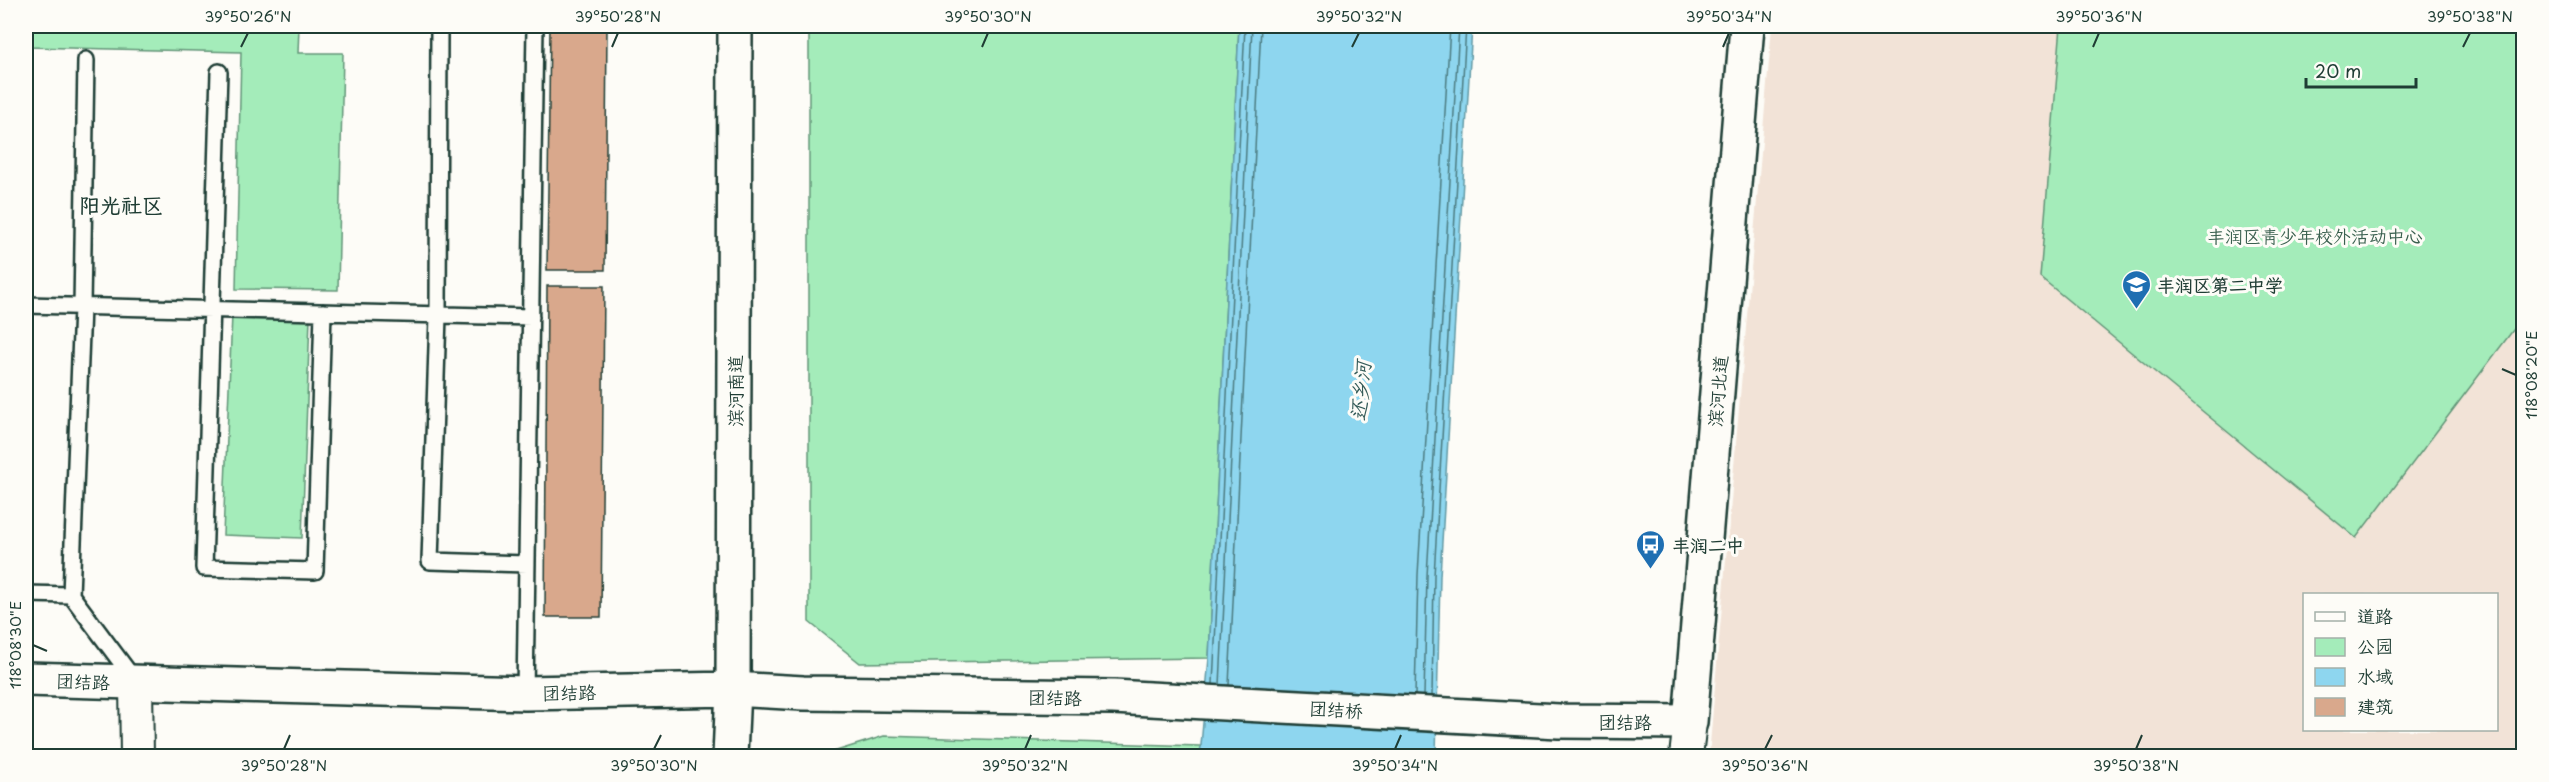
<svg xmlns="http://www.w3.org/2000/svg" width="2549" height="782" viewBox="0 0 2549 782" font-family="'Playpen Sans','LXGW WenKai TC',sans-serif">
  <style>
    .built { fill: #f2e3d7; fill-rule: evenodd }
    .green { fill: #a4ecba; stroke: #629477; stroke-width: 1.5 }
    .water { fill: #8ed6ef; stroke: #6299a4; stroke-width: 1.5 }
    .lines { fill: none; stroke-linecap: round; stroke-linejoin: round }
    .shore { stroke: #4b7a7f; stroke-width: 1.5 }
    .building { fill: #d9a88c; stroke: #1f3d34; stroke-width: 1.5 }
    .lane-casing { stroke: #1f3d34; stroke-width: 20 }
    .street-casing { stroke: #1f3d34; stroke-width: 36 }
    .secondary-casing { stroke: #1f3d34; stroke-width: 38 }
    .lane { stroke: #fdfcf7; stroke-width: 15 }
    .street { stroke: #fdfcf7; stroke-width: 32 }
    .secondary { stroke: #fdfcf7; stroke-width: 33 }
    .ticks { fill: none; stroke: #1f3d34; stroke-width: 2 }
    .labels { text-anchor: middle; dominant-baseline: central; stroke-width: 6; stroke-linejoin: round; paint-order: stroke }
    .park-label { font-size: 18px; fill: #3a604f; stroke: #fdfcf7 }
    .poi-label { font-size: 18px; font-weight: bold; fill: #1f3d34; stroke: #fdfcf7; text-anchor: start }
    .street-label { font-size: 18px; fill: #1f3d34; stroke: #fdfcf7 }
    .water-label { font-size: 20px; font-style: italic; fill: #355c59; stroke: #fdfcf7 }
    .quarter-label { font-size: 21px; font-weight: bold; fill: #1f3d34; stroke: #fdfcf7 }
    .neatline { fill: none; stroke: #1f3d34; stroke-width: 2 }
    .ticks-label { font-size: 15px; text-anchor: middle; fill: #1f3d34 }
  </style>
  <rect width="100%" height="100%" fill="#fdfcf7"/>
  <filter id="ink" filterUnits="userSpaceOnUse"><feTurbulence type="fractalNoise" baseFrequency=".0167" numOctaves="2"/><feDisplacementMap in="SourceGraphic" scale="12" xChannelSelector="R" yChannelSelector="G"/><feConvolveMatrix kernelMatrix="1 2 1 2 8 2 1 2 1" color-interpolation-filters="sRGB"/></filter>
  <g filter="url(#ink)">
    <path class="built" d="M1772 26H2523V756H1709ZM2304 594H2496V730H2304Z"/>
    <path class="green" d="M26 26H299L298 53H343L338 290 236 289 241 52 26 47Z
      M809 26H1239L1209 658 860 663 809 622Z
      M2061 26H2523V317L2356 538 2040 277Z
      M232 315 310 318 302 538 223 535Z
      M884 736 1521 756H827L830 753Z"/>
    <path class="water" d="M1239 26H1472L1440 576 1436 756H1200L1209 658Z"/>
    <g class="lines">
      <path class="shore" d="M1213 684 1245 26
        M1220 685 1252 26
        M1229 685 1261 26
        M1415 695 1418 575 1450 26
        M1424 696 1427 576 1459 26
        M1432 696 1434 576 1466 26"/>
    </g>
    <path class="building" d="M550 26H607L605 270H547Z
      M547 286H604L601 617H545Z"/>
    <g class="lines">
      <defs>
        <path id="lane" d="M439 26 438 316 430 561 527 564
          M219 72 204 568 315 571 323 312
          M26 305 531 317
          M26 594 71 595 135 681
          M71 595 82 307 86 60
          M525 693 535 26"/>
        <path id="street" d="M136 683 137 756
          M1686 756 1690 722"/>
        <path id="secondary" d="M26 679 525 693 733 689 803 693 1113 697 1559 721 1690 722 1747 26
          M730 756 733 689 735 26"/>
      </defs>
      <use href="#lane" class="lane-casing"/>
      <use href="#street" class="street-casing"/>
      <use href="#secondary" class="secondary-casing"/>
      <use href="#lane" class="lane"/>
      <use href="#street" class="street"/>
      <use href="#secondary" class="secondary"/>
    </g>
  </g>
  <path class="ticks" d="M241 47 248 33M612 47 618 33M982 47 988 33M1352 47 1359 33M1723 47 1729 33M2093 47 2099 33M2463 47 2470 33M2502 369 2516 375M33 645 47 651M284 749 290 735M654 749 661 735M1025 749 1031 735M1395 749 1401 735M1765 749 1772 735M2136 749 2142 735"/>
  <defs>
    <symbol id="school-pin" viewBox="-11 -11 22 30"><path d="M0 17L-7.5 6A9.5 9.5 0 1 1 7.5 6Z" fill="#1f6fb2" stroke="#fdfcf7"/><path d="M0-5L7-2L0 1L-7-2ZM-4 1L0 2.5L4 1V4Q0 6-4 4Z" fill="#fff"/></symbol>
    <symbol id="bus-pin" viewBox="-11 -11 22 30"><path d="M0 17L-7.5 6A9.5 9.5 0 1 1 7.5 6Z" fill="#1f6fb2" stroke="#fdfcf7"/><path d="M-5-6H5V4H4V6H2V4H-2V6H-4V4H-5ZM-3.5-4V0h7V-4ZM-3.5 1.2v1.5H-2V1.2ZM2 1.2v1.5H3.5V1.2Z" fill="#fff"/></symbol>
  </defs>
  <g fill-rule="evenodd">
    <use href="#school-pin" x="2120" y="268" width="33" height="45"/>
    <use href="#bus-pin" x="1634" y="528" width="33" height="45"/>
  </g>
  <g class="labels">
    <g class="park-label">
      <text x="2315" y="235">丰润区青少年校外活动中心</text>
    </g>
    <g class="poi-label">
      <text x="2157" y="284">丰润区第二中学</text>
      <text x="1672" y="544">丰润二中</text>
    </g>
    <g class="street-label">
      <text transform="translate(734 391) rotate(-90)">滨河南道</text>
      <text transform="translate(1717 391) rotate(-85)">滨河北道</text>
      <text transform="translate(83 681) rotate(2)">团结路</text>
      <text transform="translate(569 692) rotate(-1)">团结路</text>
      <text transform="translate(1055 697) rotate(1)">团结路</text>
      <text transform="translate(1336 709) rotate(3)">团结桥</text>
      <text x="1625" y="721">团结路</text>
    </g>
    <g class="water-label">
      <text transform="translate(1360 391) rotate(-85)">还乡河</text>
    </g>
    <g class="quarter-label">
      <text x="121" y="204">阳光社区</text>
    </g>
  </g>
  <rect width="2549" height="782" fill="none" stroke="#fdfcf7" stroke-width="66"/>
  <rect x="2303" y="593" width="195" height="138" fill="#fdfcf7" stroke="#a4b0a9" stroke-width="1.5"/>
  <rect x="2315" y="612" width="30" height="9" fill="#fdfcf7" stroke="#a4b0a9" stroke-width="1.5"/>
  <text x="2357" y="623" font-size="18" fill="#1f3d34">道路</text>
  <rect x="2315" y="638" width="30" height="18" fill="#a4ecba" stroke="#a4b0a9" stroke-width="1.5"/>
  <text x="2357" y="653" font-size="18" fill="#1f3d34">公园</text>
  <rect x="2315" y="668" width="30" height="18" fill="#8ed6ef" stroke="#a4b0a9" stroke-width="1.5"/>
  <text x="2357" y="683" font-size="18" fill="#1f3d34">水域</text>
  <rect x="2315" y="698" width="30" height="18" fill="#d9a88c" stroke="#a4b0a9" stroke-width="1.5"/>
  <text x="2357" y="713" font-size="18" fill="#1f3d34">建筑</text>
  <path d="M2306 78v9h110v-9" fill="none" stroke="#1f3d34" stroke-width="3"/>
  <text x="2315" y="78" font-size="18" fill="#1f3d34" stroke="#fdfcf7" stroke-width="4.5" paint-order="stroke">20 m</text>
  <rect x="33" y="33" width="2483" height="716" class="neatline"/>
  <g class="ticks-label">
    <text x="248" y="22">39°50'26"N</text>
    <text x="618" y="22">39°50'28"N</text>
    <text x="988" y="22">39°50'30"N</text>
    <text x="1359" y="22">39°50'32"N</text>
    <text x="1729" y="22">39°50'34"N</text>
    <text x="2099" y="22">39°50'36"N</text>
    <text x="2470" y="22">39°50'38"N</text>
    <text transform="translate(2532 375) rotate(-90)" y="5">118°08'20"E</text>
    <text transform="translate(16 645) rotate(-90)" y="5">118°08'30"E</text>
    <text x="284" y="771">39°50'28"N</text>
    <text x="654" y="771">39°50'30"N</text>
    <text x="1025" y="771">39°50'32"N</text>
    <text x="1395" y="771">39°50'34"N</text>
    <text x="1765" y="771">39°50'36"N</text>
    <text x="2136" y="771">39°50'38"N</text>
  </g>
</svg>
